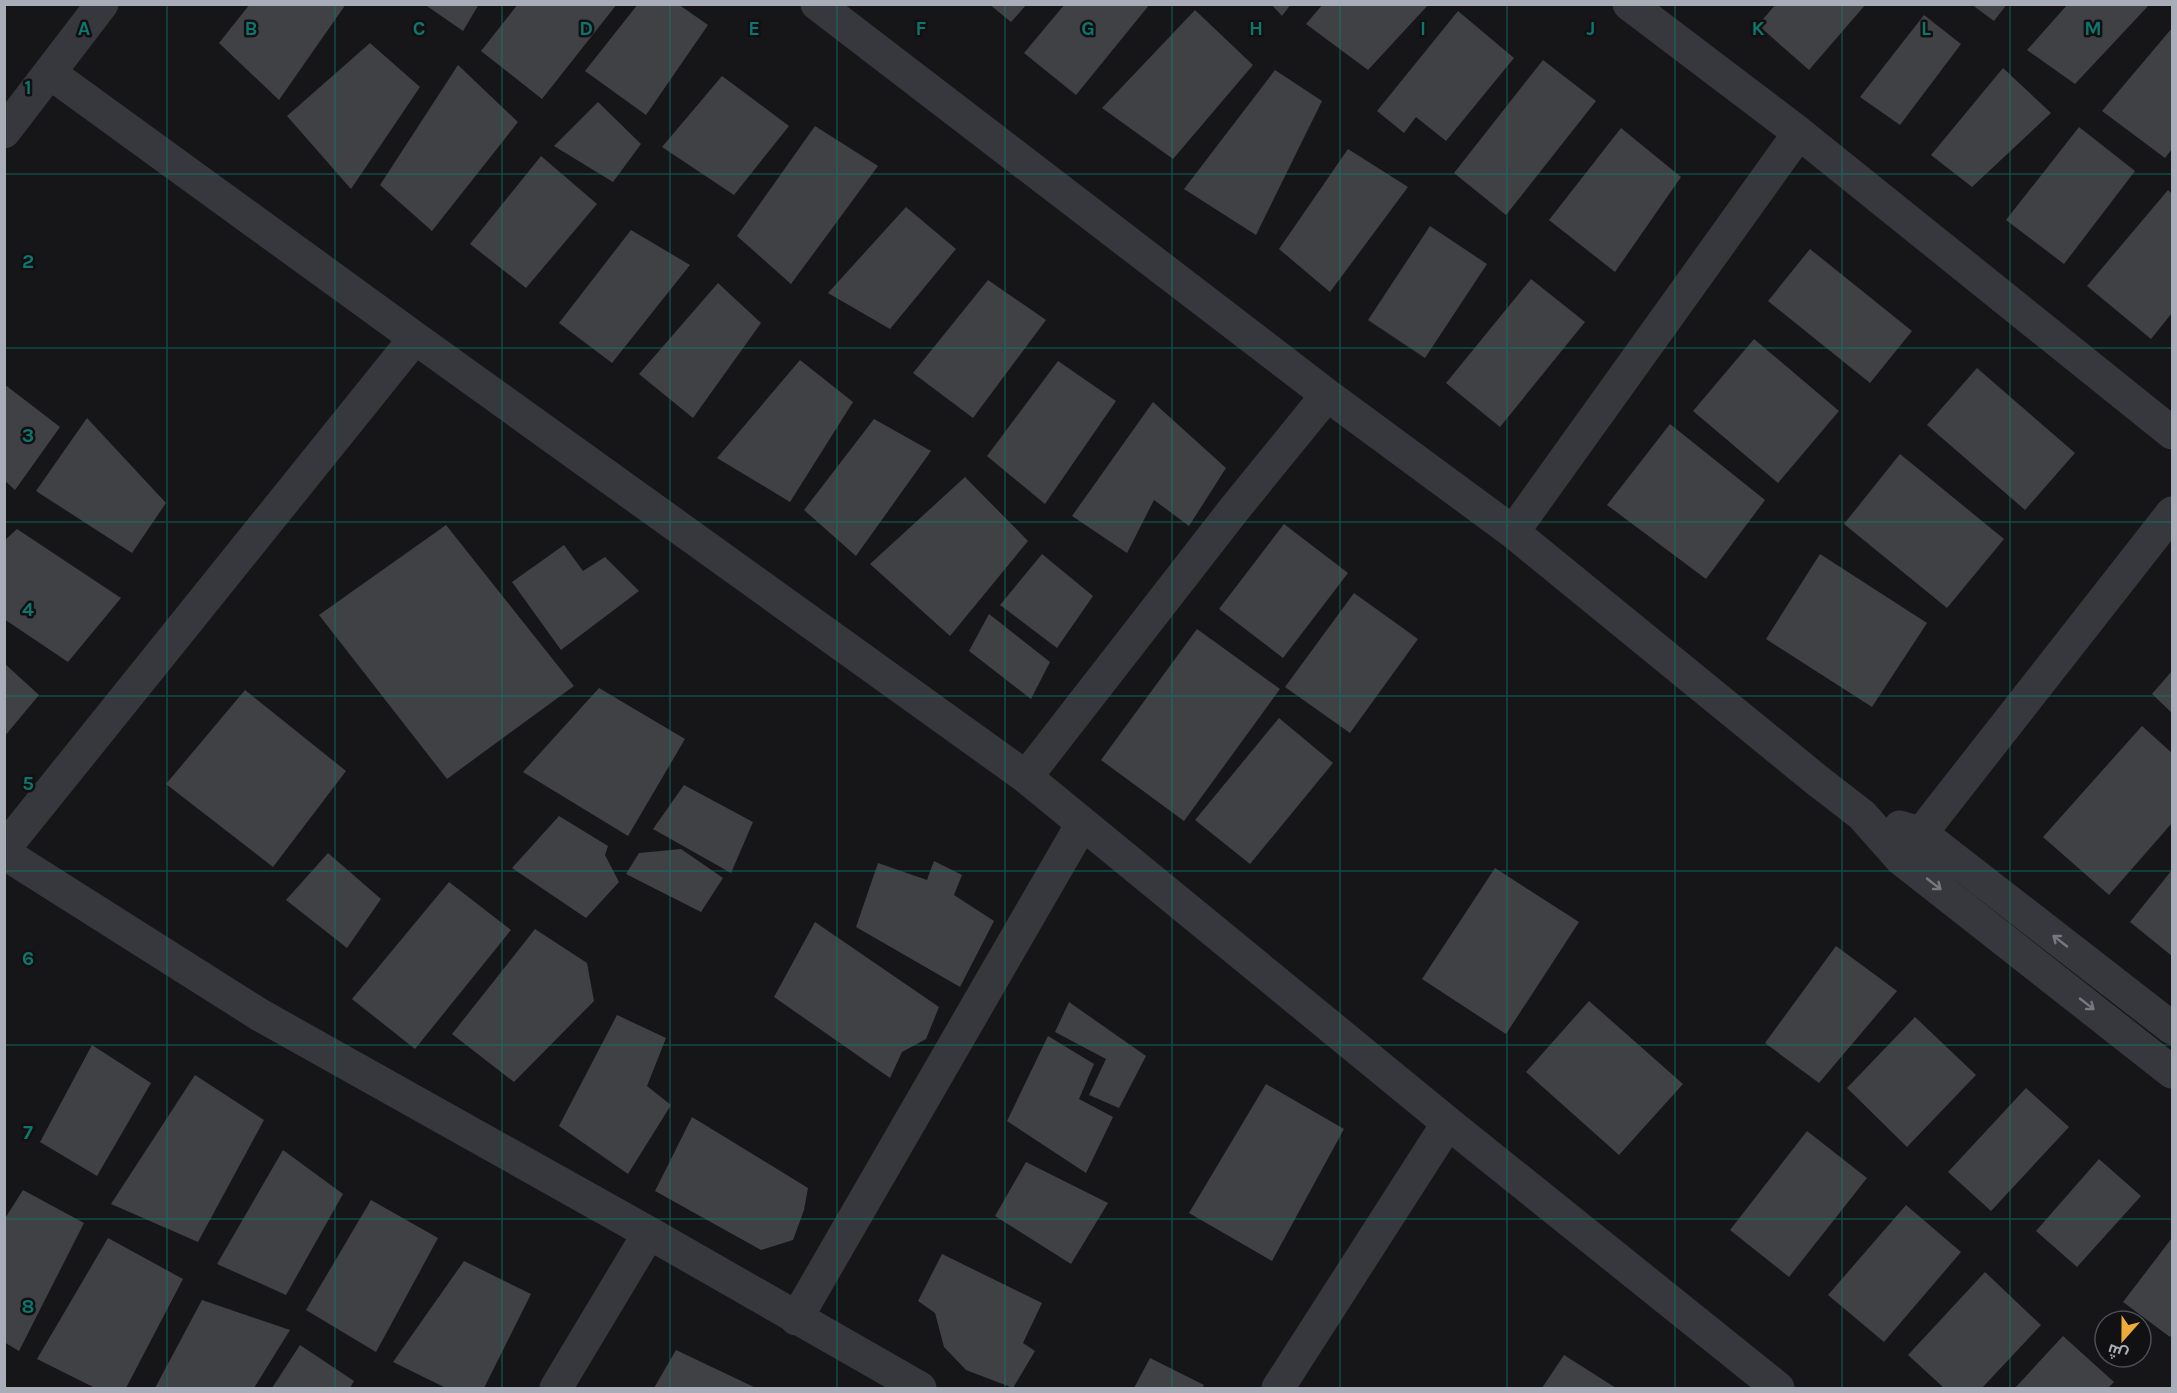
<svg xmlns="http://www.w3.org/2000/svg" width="2177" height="1393" viewBox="0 0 2177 1393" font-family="Karla,Cairo,sans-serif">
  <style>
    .building { fill: #404145 }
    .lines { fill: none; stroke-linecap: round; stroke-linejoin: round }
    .street { stroke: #37383d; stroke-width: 33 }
    .oneway { stroke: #757881 }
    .grid { fill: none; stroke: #0f766e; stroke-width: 1.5; stroke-opacity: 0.55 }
    .grid-label { font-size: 20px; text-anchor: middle; font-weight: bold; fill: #0f766e; stroke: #111113; stroke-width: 5; stroke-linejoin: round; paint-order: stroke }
  </style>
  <rect width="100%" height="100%" fill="#161618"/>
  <path class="building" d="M250 4H346L279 100 219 43Z
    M424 4H479L463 31Z
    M518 4H617L542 99 481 51Z
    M638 4H678L708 25 646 115 585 71Z
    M989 4H1027L1011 22Z
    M1065 4H1150L1076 95 1024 53Z
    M1271 4H1291L1282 16Z
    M1323 4H1429L1368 70 1306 24Z
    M1776 4H1866L1809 70 1758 25Z
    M1971 4H2007L1994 21Z
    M2067 5H2149L2075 84 2027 50Z
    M1195 10 1253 65 1173 159 1102 108Z
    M1458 11 1514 58 1446 141 1416 117 1404 133 1377 111Z
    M1924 15 1961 44 1900 125 1860 97Z
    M2172 28V149L2165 158 2102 111Z
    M370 43 420 87 351 189 287 116Z
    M1543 60 1596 101 1506 215 1454 173Z
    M458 65 518 122 432 231 380 185Z
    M2003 68 2051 113 1972 187 1931 155Z
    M1275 70 1322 101 1256 235 1184 189Z
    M722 76 789 126 734 195 662 147Z
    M598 102 641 144 613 182 554 146Z
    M815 126 878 166 791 284 737 236Z
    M2079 127 2135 171 2064 264 2006 220Z
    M1621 128 1681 177 1615 272 1549 220Z
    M1348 149 1408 187 1330 292 1279 249Z
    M541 156 597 204 526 288 470 244Z
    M2168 190 2172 194V313L2151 339 2087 286Z
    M906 207 956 249 890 329 828 293Z
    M1430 226 1487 264 1425 358 1368 320Z
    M631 230 690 265 612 363 559 323Z
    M1810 249 1912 331 1870 383 1768 301Z
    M1531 279 1585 322 1500 427 1446 383Z
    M988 280 1046 320 973 418 913 373Z
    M718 283 761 323 693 418 639 374Z
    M1754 339 1839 411 1778 483 1693 411Z
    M800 360 853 402 790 502 717 458Z
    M1058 361 1116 401 1045 504 987 456Z
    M1977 368 2075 453 2025 510 1927 425Z
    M4 384 60 427 15 490 4 480Z
    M1153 402 1226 468 1189 526 1154 500 1127 553 1072 516Z
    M87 418 166 503 132 553 36 491Z
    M874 419 931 451 856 556 804 510Z
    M1670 424 1765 500 1706 579 1607 505Z
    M1900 454 2004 539 1947 608 1844 524Z
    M965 477 1028 541 950 636 870 564Z
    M1284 524 1348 573 1283 658 1219 609Z
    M446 525 574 686 447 779 319 615Z
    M17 529 121 598 68 662 4 619V541Z
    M564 545 583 571 605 557 639 591 561 650 512 582Z
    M1042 554 1093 596 1057 648 1000 605Z
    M1820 554 1927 623 1872 707 1766 639Z
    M1354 593 1418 639 1350 733 1285 687Z
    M989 614 1050 662 1031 699 969 651Z
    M1197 629 1280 689 1184 821 1101 760Z
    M4 663 39 695 4 737Z
    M2172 671V713L2152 694Z
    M599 688 685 739 628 836 523 772Z
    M245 690 346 771 273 867 166 784Z
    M1279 718 1333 763 1250 864 1195 820Z
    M2142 726 2172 753V823L2109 895 2043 837Z
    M684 785 753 822 731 873 653 829Z
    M559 816 608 846 605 855 619 882 586 918 512 868Z
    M681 849 723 878 701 912 626 874 639 853Z
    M328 853 381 899 347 948 286 900Z
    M934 861 962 875 954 895 994 921 960 987 856 927 878 863 927 880Z
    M1495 868 1579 922 1506 1034 1422 979Z
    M2172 870V956L2130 922Z
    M449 882 511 930 415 1049 352 999Z
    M815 922 939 1007 926 1039 902 1052 890 1078 774 997Z
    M535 929 587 963 594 1001 514 1082 452 1034Z
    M1836 946 1897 991 1819 1083 1765 1043Z
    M1589 1001 1683 1084 1619 1155 1526 1072Z
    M1069 1002 1146 1056 1119 1108 1089 1095 1106 1059 1055 1032Z
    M617 1015 666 1038 647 1086 671 1105 628 1174 559 1126Z
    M1915 1017 1976 1075 1907 1147 1847 1088Z
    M1048 1036 1094 1064 1079 1099 1113 1117 1086 1173 1007 1121Z
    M92 1045 151 1083 97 1176 40 1142Z
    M195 1075 264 1120 198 1242 111 1204Z
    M1266 1084 1344 1129 1272 1261 1189 1213Z
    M2026 1088 2069 1127 1991 1211 1948 1172Z
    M692 1117 808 1188 804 1210 793 1240 761 1250 655 1191Z
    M1807 1131 1867 1178 1789 1277 1730 1230Z
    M283 1150 343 1194 286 1295 217 1264Z
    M2099 1159 2141 1196 2077 1267 2036 1231Z
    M1026 1162 1108 1203 1071 1264 995 1216Z
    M23 1190 84 1223 19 1351 4 1342V1220Z
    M371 1200 438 1238 376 1352 306 1310Z
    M1906 1205 1961 1252 1884 1342 1828 1295Z
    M108 1238 183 1279 126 1388H95L37 1359Z
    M2172 1238V1334L2170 1337 2123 1302Z
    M942 1254 1042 1303 1023 1343 1035 1351 1013 1388 966 1370 944 1347 935 1313 918 1301Z
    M464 1261 531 1294 484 1388H446L393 1362Z
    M1985 1272 2041 1325 1982 1388H1944L1908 1355Z
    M202 1300 290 1330 254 1388H155Z
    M2063 1336 2114 1382 2108 1388H2015Z
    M300 1345 354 1381 350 1388H272Z
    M676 1350 756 1388H654Z
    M1564 1355 1616 1388H1542Z
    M1150 1358 1204 1385 1202 1388H1134Z"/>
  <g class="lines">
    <path class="street" d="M817 4 1327 395 1513 532 1818 781 1862 815 1901 859 2172 1072
      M1629 4 1799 133 2172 433
      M50 73 415 338 1026 777 1232 512 1327 395
      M4 132 102 4
      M1513 532 1799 133
      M1026 777 1448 1123 1778 1388
      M1900 827 1921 833 2172 1028
      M4 849 415 338
      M4 853 260 1015 649 1233 920 1388
      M1901 859 2172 513
      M796 1319 1082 824
      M556 1388 649 1233
      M1278 1388 1448 1123"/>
  </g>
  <defs><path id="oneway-shaft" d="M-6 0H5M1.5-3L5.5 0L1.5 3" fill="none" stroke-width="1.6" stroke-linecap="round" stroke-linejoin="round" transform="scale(1.5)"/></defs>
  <g class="oneway">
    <use href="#oneway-shaft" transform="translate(1934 884) rotate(38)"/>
    <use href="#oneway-shaft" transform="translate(2060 941) rotate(-142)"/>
    <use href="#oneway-shaft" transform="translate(2087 1004) rotate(38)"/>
  </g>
  <path class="grid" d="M167 4V1388M335 4V1388M502 4V1388M670 4V1388M837 4V1388M1005 4V1388M1172 4V1388M1340 4V1388M1507 4V1388M1675 4V1388M1842 4V1388M2010 4V1388M4 174H2172M4 348H2172M4 522H2172M4 696H2172M4 871H2172M4 1045H2172M4 1219H2172"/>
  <g class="grid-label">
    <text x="84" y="35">A</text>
    <text x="251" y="35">B</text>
    <text x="419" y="35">C</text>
    <text x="586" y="35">D</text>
    <text x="754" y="35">E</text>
    <text x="921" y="35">F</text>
    <text x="1088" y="35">G</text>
    <text x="1256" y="35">H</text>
    <text x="1423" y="35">I</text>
    <text x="1591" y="35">J</text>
    <text x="1758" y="35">K</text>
    <text x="1926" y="35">L</text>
    <text x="2093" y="35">M</text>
    <text x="28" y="94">1</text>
    <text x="28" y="268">2</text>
    <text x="28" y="442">3</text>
    <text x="28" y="616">4</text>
    <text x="28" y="790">5</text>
    <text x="28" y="965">6</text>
    <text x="28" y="1139">7</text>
    <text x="28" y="1313">8</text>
  </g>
  <rect width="2177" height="1393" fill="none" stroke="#a8adb8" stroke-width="12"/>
  <g transform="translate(2123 1339) rotate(201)"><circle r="28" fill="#111113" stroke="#4d4f55" stroke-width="1.5"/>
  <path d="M0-4.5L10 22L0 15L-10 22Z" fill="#efab37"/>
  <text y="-9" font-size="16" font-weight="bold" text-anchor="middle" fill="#a8adb8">ش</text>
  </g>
</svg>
